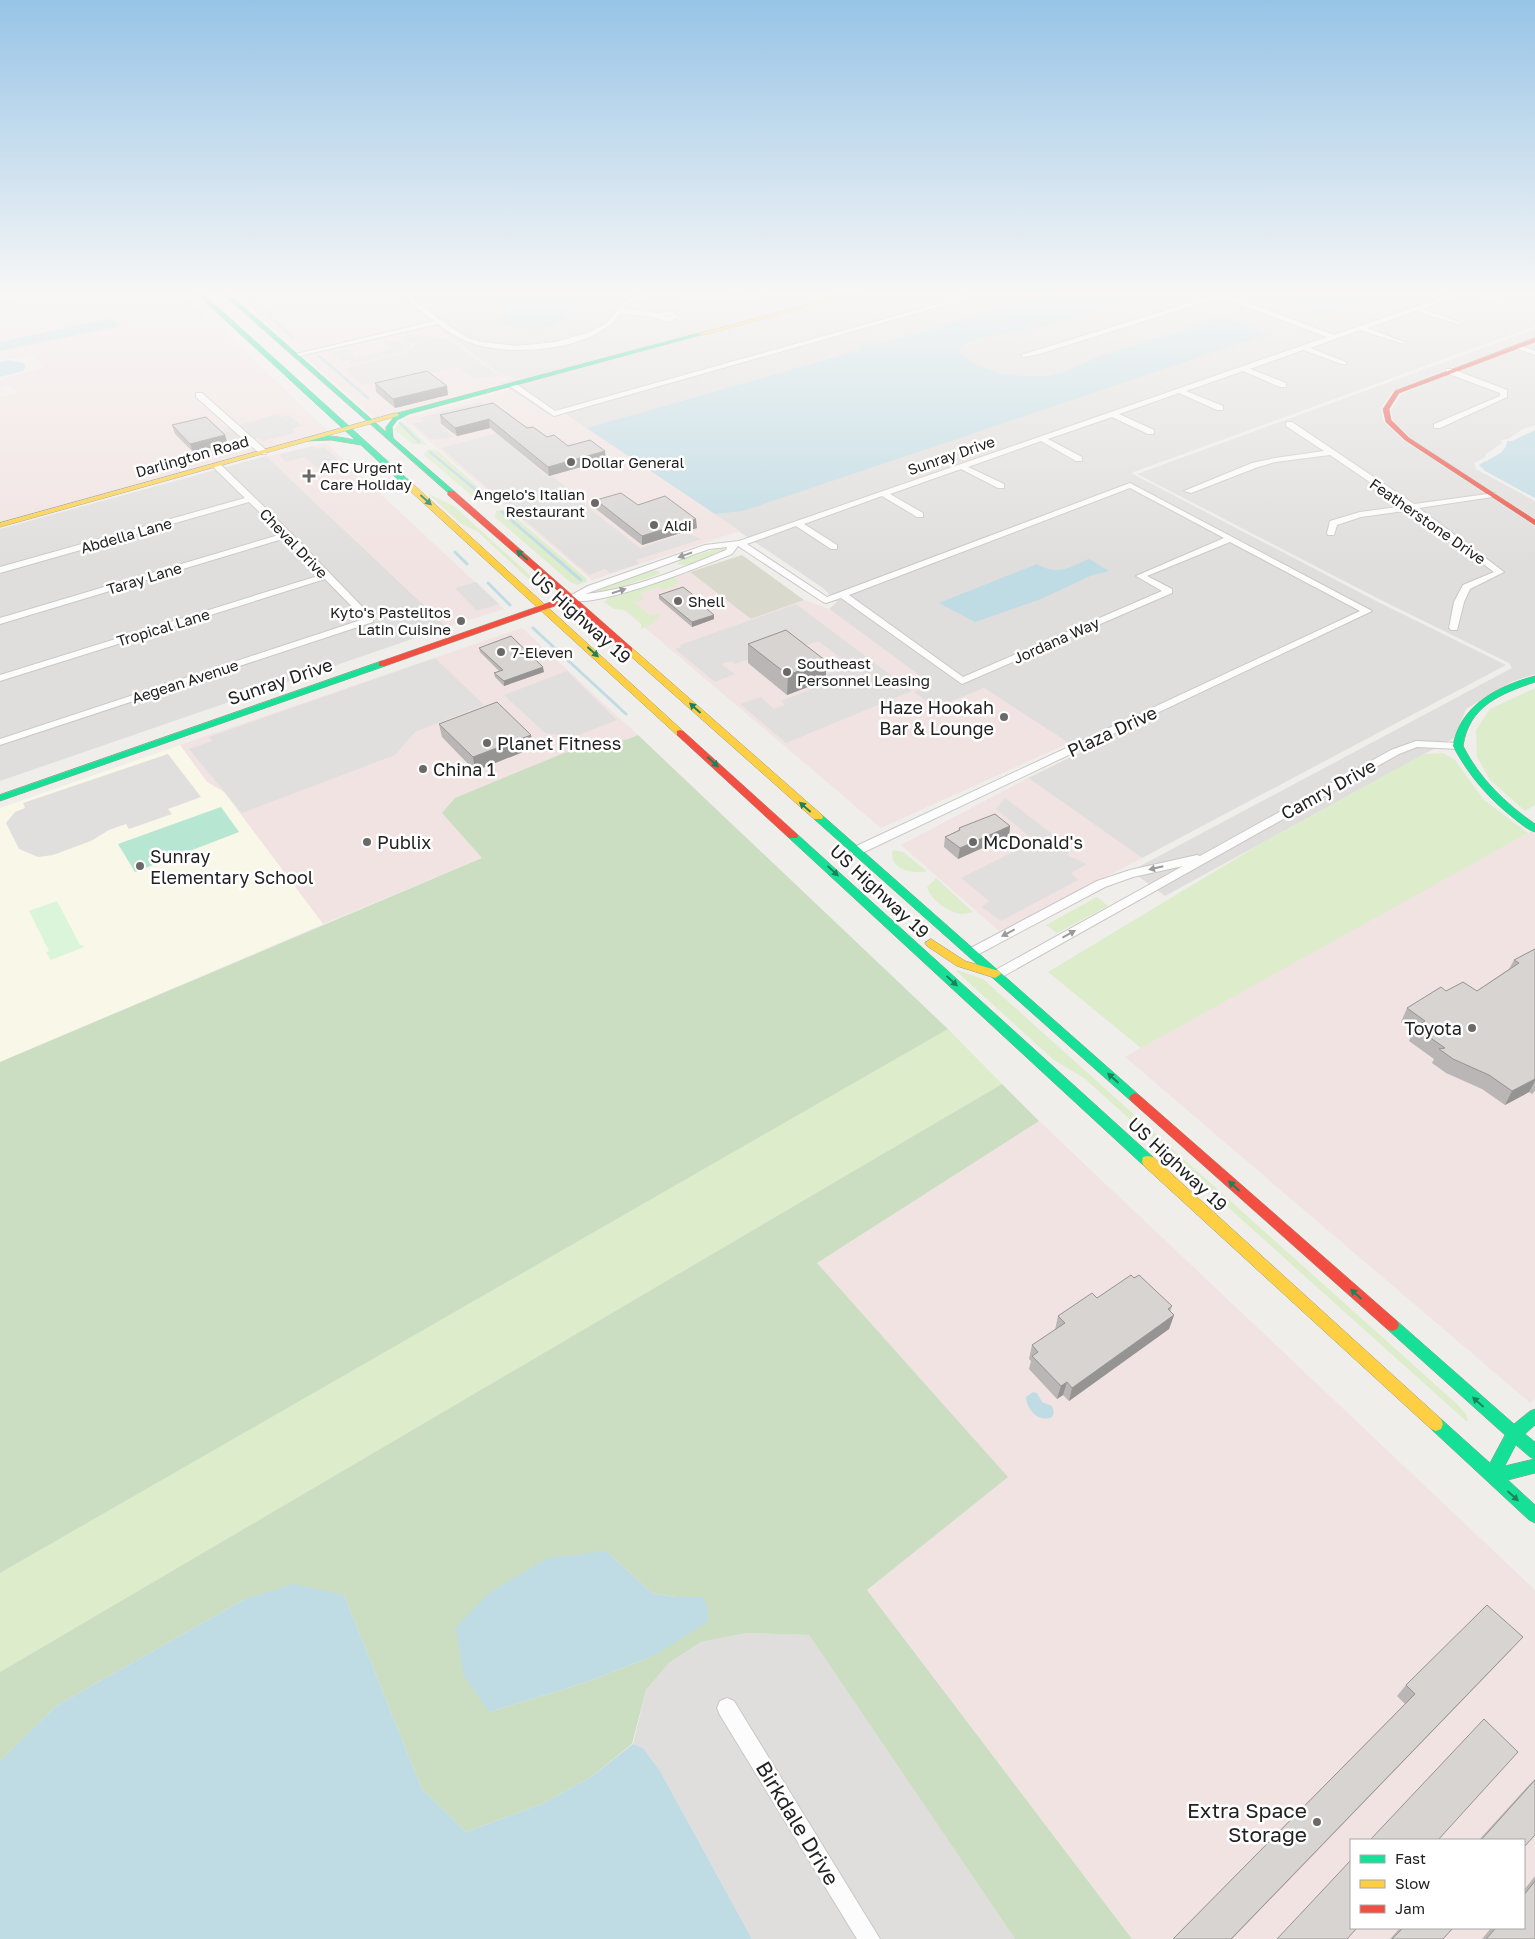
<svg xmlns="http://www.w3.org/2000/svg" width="1535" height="1939" viewBox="0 0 1535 1939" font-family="'Golos Text',sans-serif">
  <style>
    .residential { fill: #dfdedc }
    .commercial { fill: #f1e3e1; fill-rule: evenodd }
    .education { fill: #f8f7e8 }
    .construction { fill: #d9d9cd }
    .grass { fill: #ddeccb }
    .forest { fill: #cbdec1; fill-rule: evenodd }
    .park { fill: #daf5da }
    .pitch { fill: #b7e6d2 }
    .parking { fill: #e0dfde }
    .water { fill: #bfdbe3 }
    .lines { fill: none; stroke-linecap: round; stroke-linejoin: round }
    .stream-far1 { stroke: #bfdbe3; stroke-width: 2.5 }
    .stream { stroke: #bfdbe3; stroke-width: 3 }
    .street-casing { stroke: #c9c8c7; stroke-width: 2 }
    .fast-casing { stroke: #999a82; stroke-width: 1 }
    .slow-casing { stroke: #999a82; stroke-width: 1 }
    .jam-casing { stroke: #999a82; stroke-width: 1 }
    .street { fill: #fdfcfc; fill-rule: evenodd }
    .fast { fill: #16e098; fill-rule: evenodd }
    .slow { fill: #ffcf43; fill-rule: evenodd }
    .jam { fill: #f24e42; fill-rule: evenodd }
    .wall { fill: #b9b6b5 }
    .shaded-wall { fill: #969493 }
    .building { fill: #d7d4d2; stroke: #969493 }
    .oneway { fill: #1c815d }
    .oneway2 { fill: #9a9a9a }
    .poi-dot { fill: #6a6968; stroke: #fff; stroke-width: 2 }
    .labels { text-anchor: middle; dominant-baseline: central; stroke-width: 5; stroke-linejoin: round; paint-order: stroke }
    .far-street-label { font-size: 15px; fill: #222; stroke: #fff }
    .far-poi-label { font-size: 15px; fill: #222; stroke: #fff; text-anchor: start }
    .street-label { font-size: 18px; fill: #222; stroke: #fff }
    .poi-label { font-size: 18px; fill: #222; stroke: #fff; text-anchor: start }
    .near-poi-label { font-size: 21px; fill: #222; stroke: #fff; text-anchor: end }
    .near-street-label { font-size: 21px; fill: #222; stroke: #fff }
  </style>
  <rect width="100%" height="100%" fill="#f0eeeb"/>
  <path class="residential" d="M391 293H1535V326L1131 473 1378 602 1506 665 1142 858 1028 778 1081 752 984 688 937 708 913 692 931 684 829 609 837 602 823 588 565 414 552 417 500 383 514 379 496 371Z
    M1535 329V338L1445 370 1393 391 1381 408 1383 421 1403 440 1535 526V674L1511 682 1466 709 1454 738 1165 896 1131 871 1512 668 1509 663 1381 600 1137 474Z
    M1535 343V425L1523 429 1508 439 1501 440 1502 443 1485 455 1486 457 1474 463 1476 469 1535 501V519L1411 439 1393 422 1391 410 1402 394 1453 373Z
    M266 456 447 627 0 781V529Z
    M747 1633 809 1635 1015 1939H752L660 1771 643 1748 633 1744 646 1690 669 1663 701 1642Z"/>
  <path class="commercial" d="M43 293H184L328 431 0 522V397L18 393 7 385 0 387V379L44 367 33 356 0 360V351L120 326 112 318 0 342V301Z
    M233 293H391L496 371 515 379 500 383 503 385 376 419Z
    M510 390 552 417 565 414 740 531 592 580 403 419Z
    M326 443 504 609 447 627 266 456Z
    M690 572 751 619 804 600 829 609 931 684 914 692 936 708 984 688 1069 743 881 828 610 598Z
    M522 628 638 735 442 813 482 858 323 924 224 792 207 782 180 745Z
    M1028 778 1142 858 1000 932 901 845Z
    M1532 831 1535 833V1399L1530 1403 1125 1057 1277 968Z
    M1039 1121 1535 1590V1939H1132L867 1590 1007 1477 817 1263ZM1351 1840H1524V1928H1351Z"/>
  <path class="education" d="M180 745 207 782 224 792 323 924 0 1062V808Z"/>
  <path class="construction" d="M742 555 804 600 751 619 690 572Z"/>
  <path class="grass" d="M401 422 411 428 427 445 412 444 394 429Z
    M428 449 438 451 494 501 487 504 479 502 424 455Z
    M427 493 454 506 546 590 542 591 478 532 460 523Z
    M506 509 587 579 586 582 577 585 570 582 495 517 496 511Z
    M722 547 726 550C716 556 687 569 677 564L681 560Z
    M653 570 659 571 660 574 601 593 596 591Z
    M669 578H675L678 581 675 586 663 590 659 587 640 593 645 599 634 602 650 616 659 613 661 615 650 625 641 629V623L626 610 614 609 604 602 610 597Z
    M1535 688V805L1525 811 1490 780 1477 757 1476 730 1490 709Z
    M1443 753 1455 760 1484 800 1528 833 1141 1048 1048 972 1262 843 1424 754Z
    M893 850 903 852 927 871C914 875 887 869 893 850Z
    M936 878 973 912C969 913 965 914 961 914 949 913 929 898 927 887Z
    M1097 897 1108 906 1057 933 1046 925Z
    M957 970 983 979 1458 1405 1466 1414 1468 1421H1466L1084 1078 1054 1060 956 971Z
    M948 1029 1002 1084 0 1672V1573Z"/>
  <path class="forest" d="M638 735 948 1029 0 1573V1062L482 858 442 813 455 798 564 753 628 739Z
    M1002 1084 1039 1121 817 1263 1008 1477 867 1590 1132 1939H1015L809 1635 747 1633 701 1642 669 1663 646 1690 632 1744 591 1777 542 1804 466 1832 422 1789 344 1595 245 1599 56 1706 0 1761V1672ZM606 1551 652 1593 675 1597H703L653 1656 584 1683 489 1712Z"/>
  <path class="park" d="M57 901 80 945H83L84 947 51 960 46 952 49 951 29 911Z"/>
  <path class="pitch" d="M221 807 239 832 135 872 118 844Z"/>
  <path class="parking" d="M406 334 448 339 499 376 473 379 458 367 431 374 363 385 345 369 349 368V367L405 353 416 345 412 342 402 341Z
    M385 341H399L402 345 408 343 412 345 404 352 349 365V360L342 362 333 353 347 349 356 357 393 349 384 342Z
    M480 402 492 410 439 424 454 437 432 440 413 424 424 421 420 418Z
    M278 414 281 417 289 415 302 426 292 429 295 433 262 441 258 438 241 443 239 440 231 442 219 431Z
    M527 425 538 433 506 442 548 477 552 476 579 497 576 498 640 548 686 533 702 539 636 560 639 564 610 573 605 569 589 575 441 448Z
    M313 446 317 449 324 447 339 460 333 462 343 471 324 474 304 457 286 462 279 455Z
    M476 582 499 604 477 611 455 588Z
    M796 604 912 691 786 743 740 704 761 697 774 709 785 705 781 701 833 681 826 674 850 665 818 641 796 649 790 645 735 664 731 661 721 664 735 674 715 682 675 649 681 647 680 645Z
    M435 658 484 705 415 732 395 755 242 813 189 749 212 741 209 737Z
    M567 671 617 720 574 737 545 733 504 695Z
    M168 754 201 797 168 809 172 814 129 829 126 824 109 830 91 841 53 855 38 857 19 849 6 823 15 812 25 808 23 803Z
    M1005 798 1072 849 1067 855 1087 864 1071 873 1078 880 1001 921 982 907 989 901 961 878 1035 841 996 809Z"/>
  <path class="water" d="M455 293H588C566 325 545 336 506 325L502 321 505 313V307C490 296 466 304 455 293Z
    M1056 293H1164L1026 331 983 337 961 346 960 353 977 365 1002 374 1026 376H1049L1067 371 1092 359 1223 317 1268 334 743 511 715 514 587 428 860 350V343L876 345Z
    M1296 293H1394L1327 316 1278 299Z
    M112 318 121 326 0 351V342Z
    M8 360 24 363 26 367 23 371 0 377V362Z
    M1535 430V498L1485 471 1479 465C1489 458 1507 454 1507 441H1512Z
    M1089 559 1109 571 1090 576 1041 599 975 622 939 603 1037 564C1058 576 1068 568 1089 559Z
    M1033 1392 1037 1393 1042 1402 1052 1406 1054 1413 1052 1417C1039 1423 1027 1410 1026 1397Z
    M606 1551 652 1593 675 1597H703L708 1608V1622L653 1656 584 1683 489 1712 463 1674 456 1627 489 1593 547 1558Z
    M293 1584 344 1595 422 1789 466 1832 542 1804 591 1777 633 1744 643 1748 660 1771 752 1939H0V1761L56 1706 245 1599Z"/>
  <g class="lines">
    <path class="stream-far1" d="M245 293 293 338
      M319 356 368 398
      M400 423 419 442
      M430 452 471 486"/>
    <path class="stream" d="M469 484 489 501
      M502 512 581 580
      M455 552 467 564
      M488 583 510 605
      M533 628 626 714"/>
    <defs>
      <path id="street" d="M406 293H412L414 300 450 327 468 338 482 342 517 346 555 342 587 333 607 323 624 301 639 295 670 293 733 296 767 293C731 315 648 279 623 309L660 313 672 311 679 317 667 322 655 317 620 313C597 350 517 356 478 345 463 341 451 334 438 324L295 357 292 355 434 321 409 302ZM670 315 672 316 663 317Z
        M978 293H987L554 416 508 385 515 383 555 411Z
        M1222 293H1231L1227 295 1334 335 1456 293H1465L1422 309 1461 323V325L1416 311 1367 328 1404 342V344L1360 330 1310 348 1346 362V364H1342L1303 350 1250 369 1286 383V387H1280L1243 371 1186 391 1223 406V410H1217L1179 393 1119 414 1154 430V434H1148L1112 417 1048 439 1082 457V461H1076L1041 441 968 467 1004 484V488H998L961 469 890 494 923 513V517H917L882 496 804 524 837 545V549H831L796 526 747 544 827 597 1130 483 1372 611 860 854H852L850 851 852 848 1360 611 1230 542 1147 576 1172 589V593L962 684 841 598 826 603 823 602 738 546 732 554C707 564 586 614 566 598L588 586 705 545 739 541 1327 337 1221 297 1039 354 1024 357 1021 355ZM1130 488 1224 538 1136 576 1162 591 963 677 849 595ZM727 547 726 550C680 569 634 589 585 594L709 549Z
        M1471 293H1480L1511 304 1506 305Z
        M1518 345 1535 351V355L1516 348 1515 347Z
        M1446 369H1452L1507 390V397L1440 428H1434V424L1500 396V393L1446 373Z
        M196 393H202L266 450V454H260L196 397Z
        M1286 422H1292L1414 504 1495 493V497H1492L1419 508 1504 572 1470 589 1464 602 1457 630H1451L1449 628 1454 602 1463 585 1494 572 1411 510 1361 517 1337 525 1334 535H1328L1327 533 1330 521 1360 512 1405 506 1330 455 1275 462 1258 467 1191 493 1184 491 1252 463 1275 458 1324 451 1286 426Z
        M214 464H220L291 533 373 618V622L0 745V739L364 619 325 579 0 681V675L321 575 286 538 0 624V618L282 534 249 502 0 573V567L245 498 214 468Z
        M1416 741 1458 743 1463 746 1458 749 1417 747 1399 754 1000 978 996 979 990 975 992 972 1183 866 1133 877 1105 887 975 956 971 957 965 953 967 950 1097 881 1130 870 1197 855 1200 856 1391 750Z
        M727 1698 734 1701 880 1939H857L720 1715 717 1708 720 1701Z"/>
      <path id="fast" d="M196 293H202L414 485V489H408L361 445 331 440 305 441 304 440C317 432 340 437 355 440Z
        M222 293H228L386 432V427L394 417V414L699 333 704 334 409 414 397 420 392 427 393 438 454 491V495H451Z
        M382 661 385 662V666L0 801V795Z
        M1535 676V682C1500 694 1469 706 1463 746 1480 779 1505 803 1535 824V832C1528 830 1521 824 1516 820 1489 799 1469 776 1453 746 1460 705 1498 686 1535 676Z
        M818 814 822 815 1139 1095 1141 1098 1139 1101H1131L814 819 813 817Z
        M793 833 797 834 1153 1157 1154 1161 1153 1165 1148 1166 1143 1165 789 838 788 836 789 834Z
        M1392 1319 1397 1321 1514 1424 1530 1411 1535 1409V1425L1525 1434 1535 1442V1473L1508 1480 1535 1505V1523L1529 1520 1431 1429 1429 1424 1431 1419 1436 1417 1441 1419 1490 1463 1505 1435 1387 1329 1385 1325 1387 1321ZM1516 1445 1530 1457 1534 1459 1505 1466Z"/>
      <path id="slow" d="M851 293H860L703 335 698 334Z
        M396 413 399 415 398 416 0 527V523Z
        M408 485H414L683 731V735H677L408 489Z
        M629 647 632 648 822 815 823 817 822 819H814L626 652V648Z
        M931 939 965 961 999 971 1001 974 995 978 957 966 927 946 925 943Z
        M1148 1156 1153 1157 1441 1419 1443 1424 1441 1429 1436 1431 1431 1429 1143 1165 1142 1161 1143 1157Z"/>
      <path id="jam" d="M1535 338V342L1399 393 1389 409 1391 420 1409 438 1535 520V525L1405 440 1386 422 1383 409 1395 391Z
        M448 491H454L632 648V652H626L569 601 385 666H379V662L565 597 448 495Z
        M680 730 683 731 797 834 798 836 797 838H789L677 735V731Z
        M1135 1093 1139 1095 1397 1321 1399 1325 1397 1329 1392 1331 1387 1329 1131 1101 1129 1098 1131 1095Z"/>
    </defs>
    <use href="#street" class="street-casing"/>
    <use href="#fast" class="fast-casing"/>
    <use href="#slow" class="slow-casing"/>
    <use href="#jam" class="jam-casing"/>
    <use href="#street" class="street"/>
    <use href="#fast" class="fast"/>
    <use href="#slow" class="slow"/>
    <use href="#jam" class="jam"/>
  </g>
  <path class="wall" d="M375 383 448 395 395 408 376 392Z
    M493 403 527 428 547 437 606 460 549 476 490 428 457 436 441 424 440 415Z
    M172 425 228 444 193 452 175 434Z
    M596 500 638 505 697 528 642 545 596 509Z
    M659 595 697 600 714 619 692 627 659 599Z
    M748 644 826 661V680L787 695 748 663Z
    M479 648 544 672 504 686 495 677 494 673 499 671 480 652Z
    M439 724 531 735 533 748 475 771 442 737Z
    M1010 826 1009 836 958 859 944 847 945 837 959 830V828Z
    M1535 949V1091L1532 1094 1529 1092 1505 1105 1482 1089 1446 1073 1432 1063 1434 1059 1409 1041 1413 1031 1401 1022 1407 1008 1446 991H1477L1509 969 1514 960Z
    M1134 1278 1172 1306 1170 1312 1174 1315 1169 1329 1069 1401 1063 1395 1057 1399 1029 1369 1031 1361 1029 1359 1032 1345 1055 1330 1058 1316 1097 1298Z
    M1512 1649 1232 1939H1173L1405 1704 1397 1696 1406 1685Z
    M1535 1779V1835L1524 1840H1479L1529 1785Z
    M1535 1876V1939H1482L1491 1928H1524V1890Z
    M1400 1928H1453L1443 1939H1390Z"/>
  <path class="shaded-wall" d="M447 386 448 395 395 408 393 399Z
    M489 419 490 428 457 436 455 428Z
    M225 435 228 444 193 452 190 444Z
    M605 451 606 460 549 476 548 467Z
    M696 519 697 528 642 545V536Z
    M714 615V619L692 627V622Z
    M826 661V680L787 695 788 675Z
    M543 667 544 672 504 686V681Z
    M531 735 533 748 475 771 473 757Z
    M1010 826 1009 836 958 859 960 848Z
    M1535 1079V1081L1529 1092 1505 1105 1512 1091Z
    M1174 1315 1169 1329 1069 1401 1072 1388Z
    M1067 1382 1063 1395 1057 1399 1061 1386Z"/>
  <path class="building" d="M427 371 447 386 393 399 375 383Z
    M493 403 527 428 533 427 547 437 554 435 568 446 590 440 605 451 548 467 489 419 455 428 440 415Z
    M206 417 225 435 190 444 172 425Z
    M621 493 638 505 665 496 696 519 642 536 596 500Z
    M683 587 697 598 695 599 714 615 692 622 659 595Z
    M786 630 826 661 788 675 748 644Z
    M511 636 543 667 504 681 494 673 503 670 479 648Z
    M497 702 531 735 473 757 439 724Z
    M995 814 1010 826 960 848 945 837 960 830 959 828Z
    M1535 949V1079L1512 1091 1489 1075 1453 1059 1439 1049 1445 1048 1415 1027 1425 1021 1407 1008 1441 987 1446 991 1463 982 1477 991 1519 963 1514 960Z
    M1131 1275 1134 1278 1139 1275 1172 1306 1168 1309 1174 1315 1072 1388 1067 1382 1061 1386 1032 1356 1038 1352 1032 1345 1065 1323 1058 1316 1092 1293 1097 1298Z
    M1487 1605 1523 1637 1231 1939H1173L1415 1694 1406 1685Z
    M1484 1719 1518 1752 1438 1840H1370Z
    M1535 1780V1835L1524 1847V1840H1481Z
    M1351 1860V1928H1357L1347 1939H1277Z
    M1535 1881V1939H1486L1496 1928H1524V1895Z
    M1403 1928H1453L1443 1939H1392Z"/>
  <defs><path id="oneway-solid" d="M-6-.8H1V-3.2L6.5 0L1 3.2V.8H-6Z" transform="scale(1.25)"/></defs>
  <g class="oneway">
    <use href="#oneway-solid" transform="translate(426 500) rotate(42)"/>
    <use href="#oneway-solid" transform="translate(522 555) rotate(-139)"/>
    <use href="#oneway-solid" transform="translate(593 652) rotate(42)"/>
    <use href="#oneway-solid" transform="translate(695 708) rotate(-138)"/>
    <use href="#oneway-solid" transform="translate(713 762) rotate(42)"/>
    <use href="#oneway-solid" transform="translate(805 807) rotate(-139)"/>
    <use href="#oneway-solid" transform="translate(833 871) rotate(43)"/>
    <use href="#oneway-solid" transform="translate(952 981) rotate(43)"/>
    <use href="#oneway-solid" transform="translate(1113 1078) rotate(-138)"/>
    <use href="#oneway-solid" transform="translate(1234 1186) rotate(-138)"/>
    <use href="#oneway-solid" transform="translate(1356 1294) rotate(-138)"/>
    <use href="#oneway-solid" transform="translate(1478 1402) rotate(-138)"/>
    <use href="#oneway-solid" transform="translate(1513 1496) rotate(42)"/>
  </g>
  <g class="oneway2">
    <use href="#oneway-solid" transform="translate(685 555) rotate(161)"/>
    <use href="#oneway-solid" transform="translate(619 591) rotate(-18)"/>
    <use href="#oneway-solid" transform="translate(1156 868) rotate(167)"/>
    <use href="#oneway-solid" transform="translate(1008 933) rotate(152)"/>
    <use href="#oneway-solid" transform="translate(1069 934) rotate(-29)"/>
  </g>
  <linearGradient id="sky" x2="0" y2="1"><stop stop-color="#97c4e6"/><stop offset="0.52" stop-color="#f8f7f6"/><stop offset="1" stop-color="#f8f7f6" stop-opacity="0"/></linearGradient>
  <rect width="1535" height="564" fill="url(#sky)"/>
  <g class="poi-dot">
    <circle cx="571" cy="462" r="5"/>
    <path d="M306.5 468.5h5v5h5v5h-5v5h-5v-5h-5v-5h5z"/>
    <circle cx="595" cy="503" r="5"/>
    <circle cx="654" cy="525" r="5"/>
    <circle cx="678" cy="601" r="5"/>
    <circle cx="461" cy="621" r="5"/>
    <circle cx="501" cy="652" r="5"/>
    <circle cx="787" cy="672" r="5"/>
    <circle cx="1004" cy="717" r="5"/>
    <circle cx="487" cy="743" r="5"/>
    <circle cx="423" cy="769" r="5"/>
    <circle cx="367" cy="842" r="5"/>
    <circle cx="973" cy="842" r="5"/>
    <circle cx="140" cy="866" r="5"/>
    <circle cx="1472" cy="1028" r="5"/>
    <circle cx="1317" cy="1822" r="5"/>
  </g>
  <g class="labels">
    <g class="far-street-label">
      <text transform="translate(951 455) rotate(-19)">Sunray Drive</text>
      <text transform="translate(192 456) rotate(-16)">Darlington Road</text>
      <text transform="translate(1428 521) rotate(35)">Featherstone Drive</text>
      <text transform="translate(126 535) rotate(-16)">Abdella Lane</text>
      <text transform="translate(294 543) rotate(46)">Cheval Drive</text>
      <text transform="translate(144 578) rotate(-17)">Taray Lane</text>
      <text transform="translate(163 627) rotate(-17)">Tropical Lane</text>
      <text transform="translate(1056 640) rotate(-24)">Jordana Way</text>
      <text transform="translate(185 681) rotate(-18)">Aegean Avenue</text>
    </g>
    <g class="far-poi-label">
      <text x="581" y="462">Dollar General</text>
      <text x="320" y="467">AFC Urgent<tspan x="320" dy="17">Care Holiday</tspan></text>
      <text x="585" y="494" text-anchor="end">Angelo's Italian<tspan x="585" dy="17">Restaurant</tspan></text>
      <text x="664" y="525">Aldi</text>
      <text x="688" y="601">Shell</text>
      <text x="451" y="612" text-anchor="end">Kyto's Pastelitos<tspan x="451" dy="17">Latin Cuisine</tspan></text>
      <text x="511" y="652">7-Eleven</text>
      <text x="797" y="663">Southeast<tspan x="797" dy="17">Personnel Leasing</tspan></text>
    </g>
    <g class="street-label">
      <text transform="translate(581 617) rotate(42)">US Highway 19</text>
      <text transform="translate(280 681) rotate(-19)">Sunray Drive</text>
      <text transform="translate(1112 731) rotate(-25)">Plaza Drive</text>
      <text transform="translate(1328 789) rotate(-29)">Camry Drive</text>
      <text transform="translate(880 891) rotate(43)">US Highway 19</text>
      <text transform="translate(1178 1164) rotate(43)">US Highway 19</text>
    </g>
    <g class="poi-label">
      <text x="994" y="707" text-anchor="end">Haze Hookah<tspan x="994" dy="21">Bar &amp; Lounge</tspan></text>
      <text x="497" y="743">Planet Fitness</text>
      <text x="433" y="769">China 1</text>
      <text x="377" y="842">Publix</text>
      <text x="983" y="842">McDonald's</text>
      <text x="150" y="856">Sunray<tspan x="150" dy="21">Elementary School</tspan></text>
      <text x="1462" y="1028" text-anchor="end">Toyota</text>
    </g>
    <g class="near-poi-label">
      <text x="1307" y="1810">Extra Space<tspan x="1307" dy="24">Storage</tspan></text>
    </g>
    <g class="near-street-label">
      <text transform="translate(798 1823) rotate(59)">Birkdale Drive</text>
    </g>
  </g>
  <rect x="1350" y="1839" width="175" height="90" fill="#ffffff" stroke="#a7a7a7"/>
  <rect x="1360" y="1855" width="25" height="8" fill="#16e098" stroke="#a7a7a7"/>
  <text x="1395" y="1864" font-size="15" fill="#222222">Fast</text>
  <rect x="1360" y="1880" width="25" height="8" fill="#ffcf43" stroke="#a7a7a7"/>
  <text x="1395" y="1889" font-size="15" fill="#222222">Slow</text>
  <rect x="1360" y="1905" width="25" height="8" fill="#f24e42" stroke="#a7a7a7"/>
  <text x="1395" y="1914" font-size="15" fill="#222222">Jam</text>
</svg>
